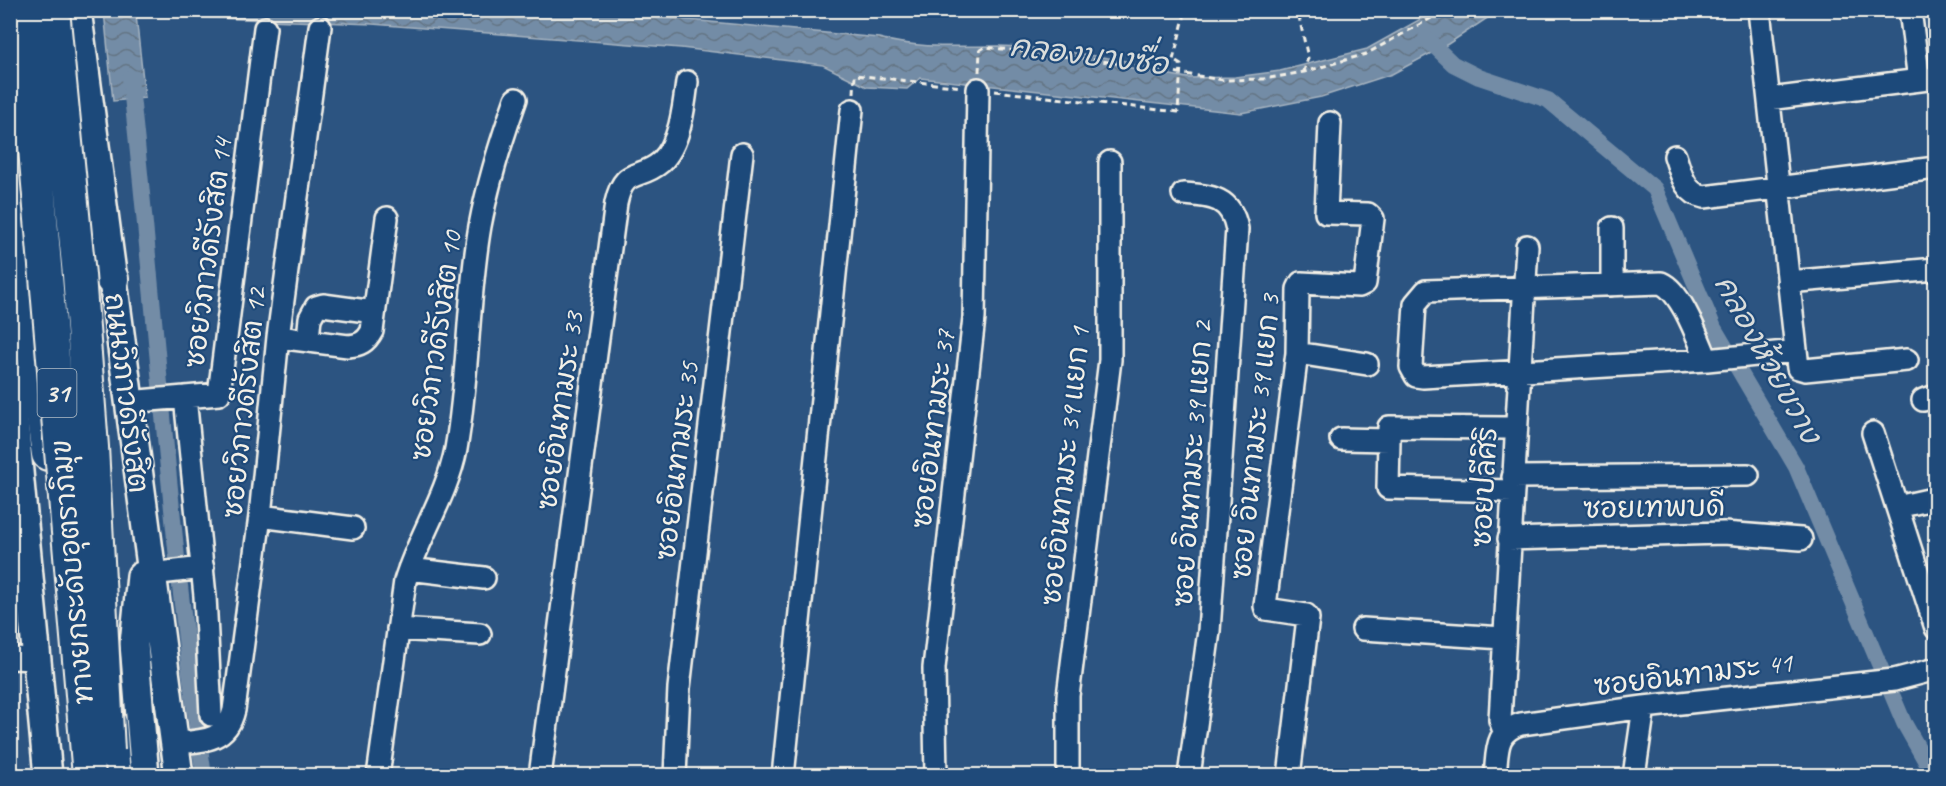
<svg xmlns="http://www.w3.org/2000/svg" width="1946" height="786" viewBox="0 0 1946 786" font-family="Caveat,'Playpen Sans Thai',sans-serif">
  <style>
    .water { fill: url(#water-waves); stroke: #a7b4c0; stroke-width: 1.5 }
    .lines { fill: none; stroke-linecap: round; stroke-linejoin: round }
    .canal { stroke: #738ca6; stroke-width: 16 }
    .minor-casing { stroke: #f4f1e8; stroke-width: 26 }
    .major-casing { stroke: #f4f1e8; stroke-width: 32 }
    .highway-casing { stroke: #f4f1e8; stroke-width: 36 }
    .path { stroke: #f4f1e8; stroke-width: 3; stroke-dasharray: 6 4.5; stroke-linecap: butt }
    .minor { stroke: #1f4a7a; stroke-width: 21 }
    .major { stroke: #1f4a7a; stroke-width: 27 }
    .highway { stroke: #1f4a7a; stroke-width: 32 }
    .highway-bridge-casing { stroke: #f4f1e8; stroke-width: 36; stroke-linecap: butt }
    .highway-bridge { stroke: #1f4a7a; stroke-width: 32 }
    .labels { text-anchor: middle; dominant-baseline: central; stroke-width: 4.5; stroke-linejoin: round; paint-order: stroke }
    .shield { fill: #1f4a7a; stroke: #b4bfc7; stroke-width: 1.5 }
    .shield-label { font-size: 27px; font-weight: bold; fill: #f4f1e8 }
    .street-label { font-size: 28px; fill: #f4f1e8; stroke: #1f4a7a }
    .water-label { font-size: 30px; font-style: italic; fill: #dadddb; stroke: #1f4a7a }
  </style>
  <defs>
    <pattern id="water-waves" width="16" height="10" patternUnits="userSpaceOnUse" patternTransform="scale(1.5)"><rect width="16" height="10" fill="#738ca6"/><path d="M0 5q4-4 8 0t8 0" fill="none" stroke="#647484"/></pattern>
  </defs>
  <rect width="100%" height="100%" fill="#2c5481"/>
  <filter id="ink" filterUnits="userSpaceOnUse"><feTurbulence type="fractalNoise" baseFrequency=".0167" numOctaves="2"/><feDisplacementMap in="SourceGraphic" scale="12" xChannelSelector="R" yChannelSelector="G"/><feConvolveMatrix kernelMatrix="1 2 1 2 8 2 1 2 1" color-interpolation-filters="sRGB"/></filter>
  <g filter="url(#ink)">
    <path class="water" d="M104 11H595L879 38C918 49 957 46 998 46 1040 47 1084 54 1126 61V67L1188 78 1235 77 1280 71 1367 49 1435 11H1498L1448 44 1392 74 1321 97 1241 113 920 78 907 89 867 87 823 65 681 48 372 24 136 15 145 98 113 101Z"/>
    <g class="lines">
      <path class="canal" d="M1426 38 1453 64 1479 77 1548 100 1655 189 1714 328 1796 467 1904 723 1934 776
        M130 78C156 310 170 544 204 776"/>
      <defs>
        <path id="minor" d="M1759 10 1798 368 1805 370 1907 360
          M1910 10 1919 80
          M1769 99 1936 78
          M1675 156C1681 173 1684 193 1704 197L1936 168
          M1183 194C1211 196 1231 197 1237 229L1209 631 1189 776
          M1612 228V285
          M1788 282 1936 269
          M278 337 348 346C360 345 366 342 372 331L387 218
          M308 339 310 318 316 307 323 305 374 312
          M1297 353 1367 364
          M1707 360C1698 339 1682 292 1661 283L1426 291 1415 304 1411 367 1416 376 1423 377 1707 360 1796 351
          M185 397 205 596 211 715
          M1923 400 1936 396
          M128 402 219 394 265 28
          M1873 433 1936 628
          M1341 439 1389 440 1388 488 1512 491
          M1389 440V427L1506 428
          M1513 477 1748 475
          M1897 507 1933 499
          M260 516 353 528
          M1509 539 1724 533 1801 539
          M409 569 484 578
          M151 574 203 568
          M10 598H32
          M398 629 480 634
          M1363 629 1503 638
          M10 658 37 659
          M1504 731 1500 720 1527 246
          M176 743C203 741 227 741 234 710L260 516 278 337 320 27
          M378 776 405 581C419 536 447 495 456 449 469 376 467 300 480 226 488 183 501 141 516 99
          M540 776 616 203C624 166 639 181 661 162 680 144 684 107 687 82
          M675 776 679 688 742 154
          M783 776 852 110
          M936 776 934 668 974 318 978 89
          M1068 776V696L1110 360V162
          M1289 776 1308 618 1306 615 1266 609 1265 606 1297 353 1298 289 1301 283 1359 286 1365 283 1373 219 1368 214 1326 213 1330 123
          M1495 776C1498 751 1494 732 1521 724L1644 707 1894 680 1936 669
          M1634 776 1644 707"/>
        <path id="major" d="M77 10 179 776
          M10 377 48 776
          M141 576 134 644 145 776"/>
        <path id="highway" d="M10 136 27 308 48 454
          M78 193 82 214 112 279
          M110 723 114 776"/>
      </defs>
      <use href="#minor" class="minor-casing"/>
      <use href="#major" class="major-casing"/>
      <use href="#highway" class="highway-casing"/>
      <path class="path" d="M1265 10V15L1298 12 1308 58 1304 71
        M979 72 980 50 985 47 1096 60 1223 80 1264 79 1304 72 1366 54 1446 10
        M995 91 1178 112 1181 65 1173 60 1184 18V10
        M854 93 855 75 962 87"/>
      <use href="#minor" class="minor"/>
      <use href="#major" class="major"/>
      <use href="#highway" class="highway"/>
      <defs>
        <path id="highway-bridge" d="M23 10 89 776
          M53 10 79 275 92 447 108 751"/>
      </defs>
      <use href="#highway-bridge" class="highway-bridge-casing"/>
      <use href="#highway-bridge" class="highway-bridge"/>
    </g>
  </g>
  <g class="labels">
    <rect class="shield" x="37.5" y="369" width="39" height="48" rx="4.5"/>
    <g class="shield-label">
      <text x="57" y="393">31</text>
    </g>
    <g class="street-label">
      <text transform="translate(208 253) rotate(-83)">ซอยวิภาวดีรังสิต 14</text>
      <text transform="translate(436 346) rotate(-82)">ซอยวิภาวดีรังสิต 10</text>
      <text transform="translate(127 393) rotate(83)">ถนนวิภาวดีรังสิต</text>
      <text transform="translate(244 403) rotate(-84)">ซอยวิภาวดีรังสิต 12</text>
      <text transform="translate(560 411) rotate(-82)">ซอยอินทามระ 33</text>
      <text transform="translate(933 429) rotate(-83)">ซอยอินทามระ 37</text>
      <text transform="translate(1255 437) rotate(-84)">ซอย อินทามระ 39 แยก 3</text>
      <text transform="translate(677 461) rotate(-83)">ซอยอินทามระ 35</text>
      <text transform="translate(1192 464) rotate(-86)">ซอย อินทามระ 39 แยก 2</text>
      <text transform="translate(1065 466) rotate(-84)">ซอยอินทามระ 39 แยก 1</text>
      <text transform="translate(1484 487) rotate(-87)">ซอยปลีศิริ</text>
      <text transform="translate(1654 507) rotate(-1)">ซอยเทพบดี</text>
      <text transform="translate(72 572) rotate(-95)">ทางยกระดับอุตราภิมุข</text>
      <text transform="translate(1693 674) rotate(-7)">ซอยอินทามระ 41</text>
    </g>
    <g class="water-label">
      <text transform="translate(1089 55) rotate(7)">คลองบางซื่อ</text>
      <text transform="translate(1768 359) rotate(61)">คลองห้วยขวาง</text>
    </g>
  </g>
  <rect width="1946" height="786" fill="none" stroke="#1f4a7a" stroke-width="36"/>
  <rect x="18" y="18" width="1910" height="750" fill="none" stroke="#f4f1e8" stroke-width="2" filter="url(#ink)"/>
</svg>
